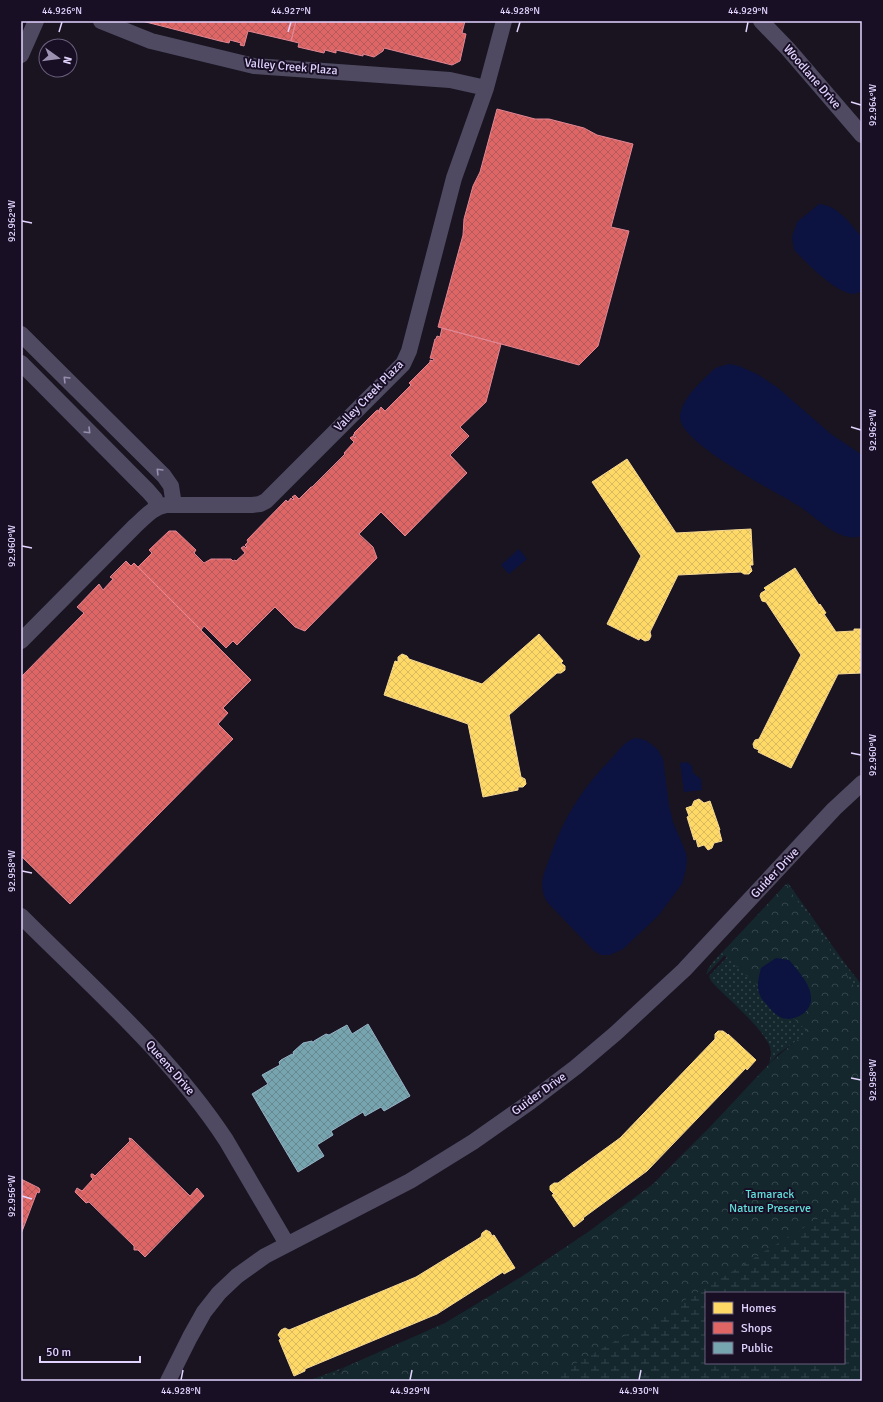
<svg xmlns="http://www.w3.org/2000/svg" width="883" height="1402" viewBox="0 0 883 1402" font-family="Signika,sans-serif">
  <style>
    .grass { fill: url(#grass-dots) }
    .forest { fill: url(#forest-crowns); fill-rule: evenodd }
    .wetland { fill: url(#wetland-marsh); fill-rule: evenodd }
    .water { fill: #0c1340 }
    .homes { fill: url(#homes-cross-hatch); stroke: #f6d894 }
    .shops { fill: url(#shops-cross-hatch); stroke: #e18794 }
    .public { fill: url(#public-cross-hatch); stroke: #96b3c7 }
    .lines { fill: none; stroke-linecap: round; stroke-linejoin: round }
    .minor { stroke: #4f4a61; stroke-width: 16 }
    .oneway { stroke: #988fb0 }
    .ticks { fill: none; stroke: #e2d4ff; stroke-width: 1.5 }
    .labels { text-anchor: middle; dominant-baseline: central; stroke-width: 4; stroke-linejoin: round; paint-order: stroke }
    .street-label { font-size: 12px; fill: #e2d4ff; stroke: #180f25 }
    .park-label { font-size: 12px; fill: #60dedb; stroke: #180f25 }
    .neatline { fill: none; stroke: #e2d4ff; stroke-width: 1.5 }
    .ticks-label { font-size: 10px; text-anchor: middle; fill: #e2d4ff }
  </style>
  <defs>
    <pattern id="grass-dots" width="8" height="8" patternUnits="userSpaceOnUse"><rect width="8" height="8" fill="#13272d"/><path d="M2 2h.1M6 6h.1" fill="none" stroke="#35454c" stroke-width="1.8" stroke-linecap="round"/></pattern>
    <pattern id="forest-crowns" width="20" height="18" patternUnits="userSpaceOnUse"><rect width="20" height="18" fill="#13272d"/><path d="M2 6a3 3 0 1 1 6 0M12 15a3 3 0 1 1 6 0" fill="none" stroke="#35454c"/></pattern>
    <pattern id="wetland-marsh" width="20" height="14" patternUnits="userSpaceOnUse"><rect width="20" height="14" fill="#13272d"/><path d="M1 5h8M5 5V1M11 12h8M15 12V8" fill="none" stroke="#35454c"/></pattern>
    <pattern id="homes-cross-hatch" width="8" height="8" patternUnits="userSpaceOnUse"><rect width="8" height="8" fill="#ffd966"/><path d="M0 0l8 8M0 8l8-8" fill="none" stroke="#daba61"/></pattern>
    <pattern id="shops-cross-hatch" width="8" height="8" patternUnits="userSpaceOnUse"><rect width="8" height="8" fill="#e06666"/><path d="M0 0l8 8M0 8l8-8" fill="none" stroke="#b15b5e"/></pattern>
    <pattern id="public-cross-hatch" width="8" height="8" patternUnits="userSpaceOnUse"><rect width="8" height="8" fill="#76a5af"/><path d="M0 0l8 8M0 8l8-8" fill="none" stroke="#678791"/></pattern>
  </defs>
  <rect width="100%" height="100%" fill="#191420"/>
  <path class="grass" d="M788 883 846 965 862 985V994L778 1054 769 1064C770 1060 771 1056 771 1051 768 1031 725 997 711 981L709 976 727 957 725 955 706 975 708 969 713 962Z
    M345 1367 339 1371 335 1381H308Z"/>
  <path class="forest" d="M786 884 860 995 862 994V1381H319L339 1373 345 1367 445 1323 521 1277 588 1232 653 1184 709 1128 769 1064C781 1052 795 1043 807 1031L722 953ZM706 1293H844V1363H706Z"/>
  <path class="wetland" d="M862 1192V1381H543C652 1323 756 1256 862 1192ZM706 1293H844V1363H706Z"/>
  <path class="water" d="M819 204C838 205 850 224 862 237V291C859 292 856 294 853 294 834 292 807 263 794 250L792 237 797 222Z
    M729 364 739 366 757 374 778 388 831 434 862 455V536C840 544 816 517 799 506 777 492 679 443 680 417 681 399 701 382 713 370L718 367Z
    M519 549 527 559 509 574 501 565Z
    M636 738 645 740 651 744 658 750 663 759 669 805 673 822 686 853 687 860 686 869 682 884 658 916 623 949 610 955H601L594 951 548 903C537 887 544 873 550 857 564 817 583 787 613 757 619 750 626 740 636 738Z
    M687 762 692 766 693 773 701 779 702 790 684 792 680 763Z
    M776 958 789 960C798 971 812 985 811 1000 811 1005 807 1011 804 1013 788 1024 778 1019 767 1005 765 1002 761 999 760 995 756 987 759 976 761 968Z"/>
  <path class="homes" d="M627 459 676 533 751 529 753 565H750L752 571 749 574H744L741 572 678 575 650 632 651 636 649 640 645 641 640 638 639 640 607 624 641 556 592 482Z
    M795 568 819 605 820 604 826 613 824 614 836 632 854 631V629H862V673L838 674 791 768 758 752 759 750 754 748 753 744 755 740 759 739 801 655 766 602 762 601 760 596 761 593 766 590 764 588Z
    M539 634 563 661 561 663 565 666V670L561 673H557L509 715 521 777 525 779 526 784 523 787H518V790L483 797 468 724 384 695 395 661 398 662V657L402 654 407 656 409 659 482 684Z
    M699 799 704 803 710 801 720 830H719L722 841 714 843 712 848 708 850 704 845 698 847 696 839 694 840 687 817 689 816 686 808 692 806 694 801Z
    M718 1031H723L727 1034 726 1036 728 1034 756 1060 747 1070 746 1068 647 1171 583 1218 584 1219 574 1227 552 1195 554 1194 550 1190V1186L554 1183H558L620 1138 715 1039V1034Z
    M486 1230 490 1232 492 1236 494 1235 515 1268 504 1274 503 1272 437 1314 305 1369V1371L294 1376 279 1340 281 1339 278 1335 281 1330 285 1328 289 1330 416 1277 481 1237 482 1233Z"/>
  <path class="shops" d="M142 21H296L291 41 248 31 244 46 240 45 241 43 230 40 229 43 220 41Z
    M296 21H465L462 33 466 34 460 61 452 65 384 48 383 51 374 57 363 54V56L336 50V53L325 50 324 53 298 47 299 43 291 41Z
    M497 109 535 119H549L584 128 597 135 633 144 611 227 629 231 598 346 579 365 438 327 463 235 464 219 473 186 480 172Z
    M442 328 501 344 486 402 460 427 469 436 450 455 467 473 405 536 381 512 359 534 373 547 377 558 305 631 295 627 275 607 237 645 233 641 226 648 204 626 201 630 138 567 152 553 149 550 169 531H176L196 550 194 553 204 563 211 559H231L233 561 235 560 236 561 245 553 241 548 244 546 246 548 247 547 245 545 248 542 247 540 286 500 288 502 291 498 293 500 294 499 292 497 295 495 299 499 311 487H312L345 454 344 453 354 442 350 438 353 436 355 438 356 437 353 435 355 434 354 433 376 411 378 410 380 413 379 410 381 407 385 411 411 385 409 383 430 362V360L433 361 434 359 430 358 431 355 435 339H436L437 336 440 337Z
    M126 561 131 566 134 563 251 680 223 708 228 713 218 724 233 739 70 904 21 856V677L84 613 77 607 99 584 103 590 113 579 110 577Z
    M129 1138 132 1139 190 1196 197 1188 204 1196 145 1257 138 1250H134V1246L89 1202 86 1203 75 1192 77 1188 82 1191 93 1179 91 1177V1174H93L95 1176 130 1141Z
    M21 1179 39 1188 40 1190 39 1193 37 1192 21 1234Z"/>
  <path class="public" d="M368 1024 410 1096 384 1111 381 1107 365 1116 363 1112 331 1131 333 1135 317 1145 324 1156 298 1172 252 1094 268 1084 262 1075 280 1065 279 1062 281 1060 292 1054 294 1055 293 1052 303 1043 312 1041 313 1043 314 1041 326 1034 329 1035 347 1025 352 1034Z"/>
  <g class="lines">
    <path class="minor" d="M101 21 151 41 254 66 450 80 486 88
      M761 21 788 49 862 135
      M21 55 36 21
      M21 334 164 476 171 486 174 505
      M21 363 148 491 155 499 157 507
      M21 641 135 526C145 517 153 507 166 505H252L260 504 266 501 403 364 409 351 454 178 486 88 504 21
      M21 916C93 988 170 1055 226 1140L287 1244
      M168 1381 190 1337 204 1312 219 1293 237 1276 265 1256 410 1181 473 1142 530 1102 576 1067 616 1033 684 970 834 809 862 783"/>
  </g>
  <defs><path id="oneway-chevron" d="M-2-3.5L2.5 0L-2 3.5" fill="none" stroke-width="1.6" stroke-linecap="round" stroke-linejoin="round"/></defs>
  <g class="oneway">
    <use href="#oneway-chevron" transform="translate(66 379) rotate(-135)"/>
    <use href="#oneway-chevron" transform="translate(88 431) rotate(45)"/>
    <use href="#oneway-chevron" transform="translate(159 471) rotate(-135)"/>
  </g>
  <path class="ticks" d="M59 32 62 22M288 32 291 22M517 32 520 22M746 32 748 22M851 102 861 105M22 221 32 223M851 427 861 430M22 546 32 548M851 753 861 755M22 871 32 873M851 1078 861 1080M22 1196 32 1199M181 1380 183 1370M410 1380 412 1370M639 1380 641 1370"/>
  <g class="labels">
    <g class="street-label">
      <text transform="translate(291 67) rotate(5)">Valley Creek Plaza</text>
      <text transform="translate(812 77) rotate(49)">Woodlane Drive</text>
      <text transform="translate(369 396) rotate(-46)">Valley Creek Plaza</text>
      <text transform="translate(775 873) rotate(-47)">Guider Drive</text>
      <text transform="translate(170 1068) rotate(49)">Queens Drive</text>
      <text transform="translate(539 1094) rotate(-36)">Guider Drive</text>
    </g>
    <g class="park-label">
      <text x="770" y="1194">Tamarack<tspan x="770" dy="14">Nature Preserve</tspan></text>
    </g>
  </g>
  <rect width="883" height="1402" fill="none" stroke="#180f25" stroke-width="44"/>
  <rect x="705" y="1292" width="140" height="72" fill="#180f25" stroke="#695e7c"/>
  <rect x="713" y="1302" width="20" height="12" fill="#ffd966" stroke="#695e7c"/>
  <text x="741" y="1312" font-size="12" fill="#e2d4ff">Homes</text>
  <rect x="713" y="1322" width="20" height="12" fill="#e06666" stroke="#695e7c"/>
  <text x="741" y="1332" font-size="12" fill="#e2d4ff">Shops</text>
  <rect x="713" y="1342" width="20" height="12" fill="#76a5af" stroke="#695e7c"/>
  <text x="741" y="1352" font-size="12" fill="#e2d4ff">Public</text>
  <g transform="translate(58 58) rotate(104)"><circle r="19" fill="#180f25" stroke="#695e7c"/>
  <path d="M0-3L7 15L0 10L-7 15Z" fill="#9c91b1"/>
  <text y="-6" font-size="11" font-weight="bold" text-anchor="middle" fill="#e2d4ff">N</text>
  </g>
  <path d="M40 1356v6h100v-6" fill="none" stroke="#e2d4ff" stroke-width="2"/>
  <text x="46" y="1356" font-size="12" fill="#e2d4ff" stroke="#180f25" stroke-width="3" paint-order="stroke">50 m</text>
  <rect x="22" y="22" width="839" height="1358" class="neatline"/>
  <g class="ticks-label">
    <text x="62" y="14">44.926°N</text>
    <text x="291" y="14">44.927°N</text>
    <text x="520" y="14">44.928°N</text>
    <text x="748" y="14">44.929°N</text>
    <text transform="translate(872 105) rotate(-90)" y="4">92.964°W</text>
    <text transform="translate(11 221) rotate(-90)" y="4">92.962°W</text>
    <text transform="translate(872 430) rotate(-90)" y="4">92.962°W</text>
    <text transform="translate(11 546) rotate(-90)" y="4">92.960°W</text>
    <text transform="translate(872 755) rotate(-90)" y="4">92.960°W</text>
    <text transform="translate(11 871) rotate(-90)" y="4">92.958°W</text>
    <text transform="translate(872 1080) rotate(-90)" y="4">92.958°W</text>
    <text transform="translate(11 1196) rotate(-90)" y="4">92.956°W</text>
    <text x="181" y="1394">44.928°N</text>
    <text x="410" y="1394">44.929°N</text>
    <text x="639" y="1394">44.930°N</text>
  </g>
</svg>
